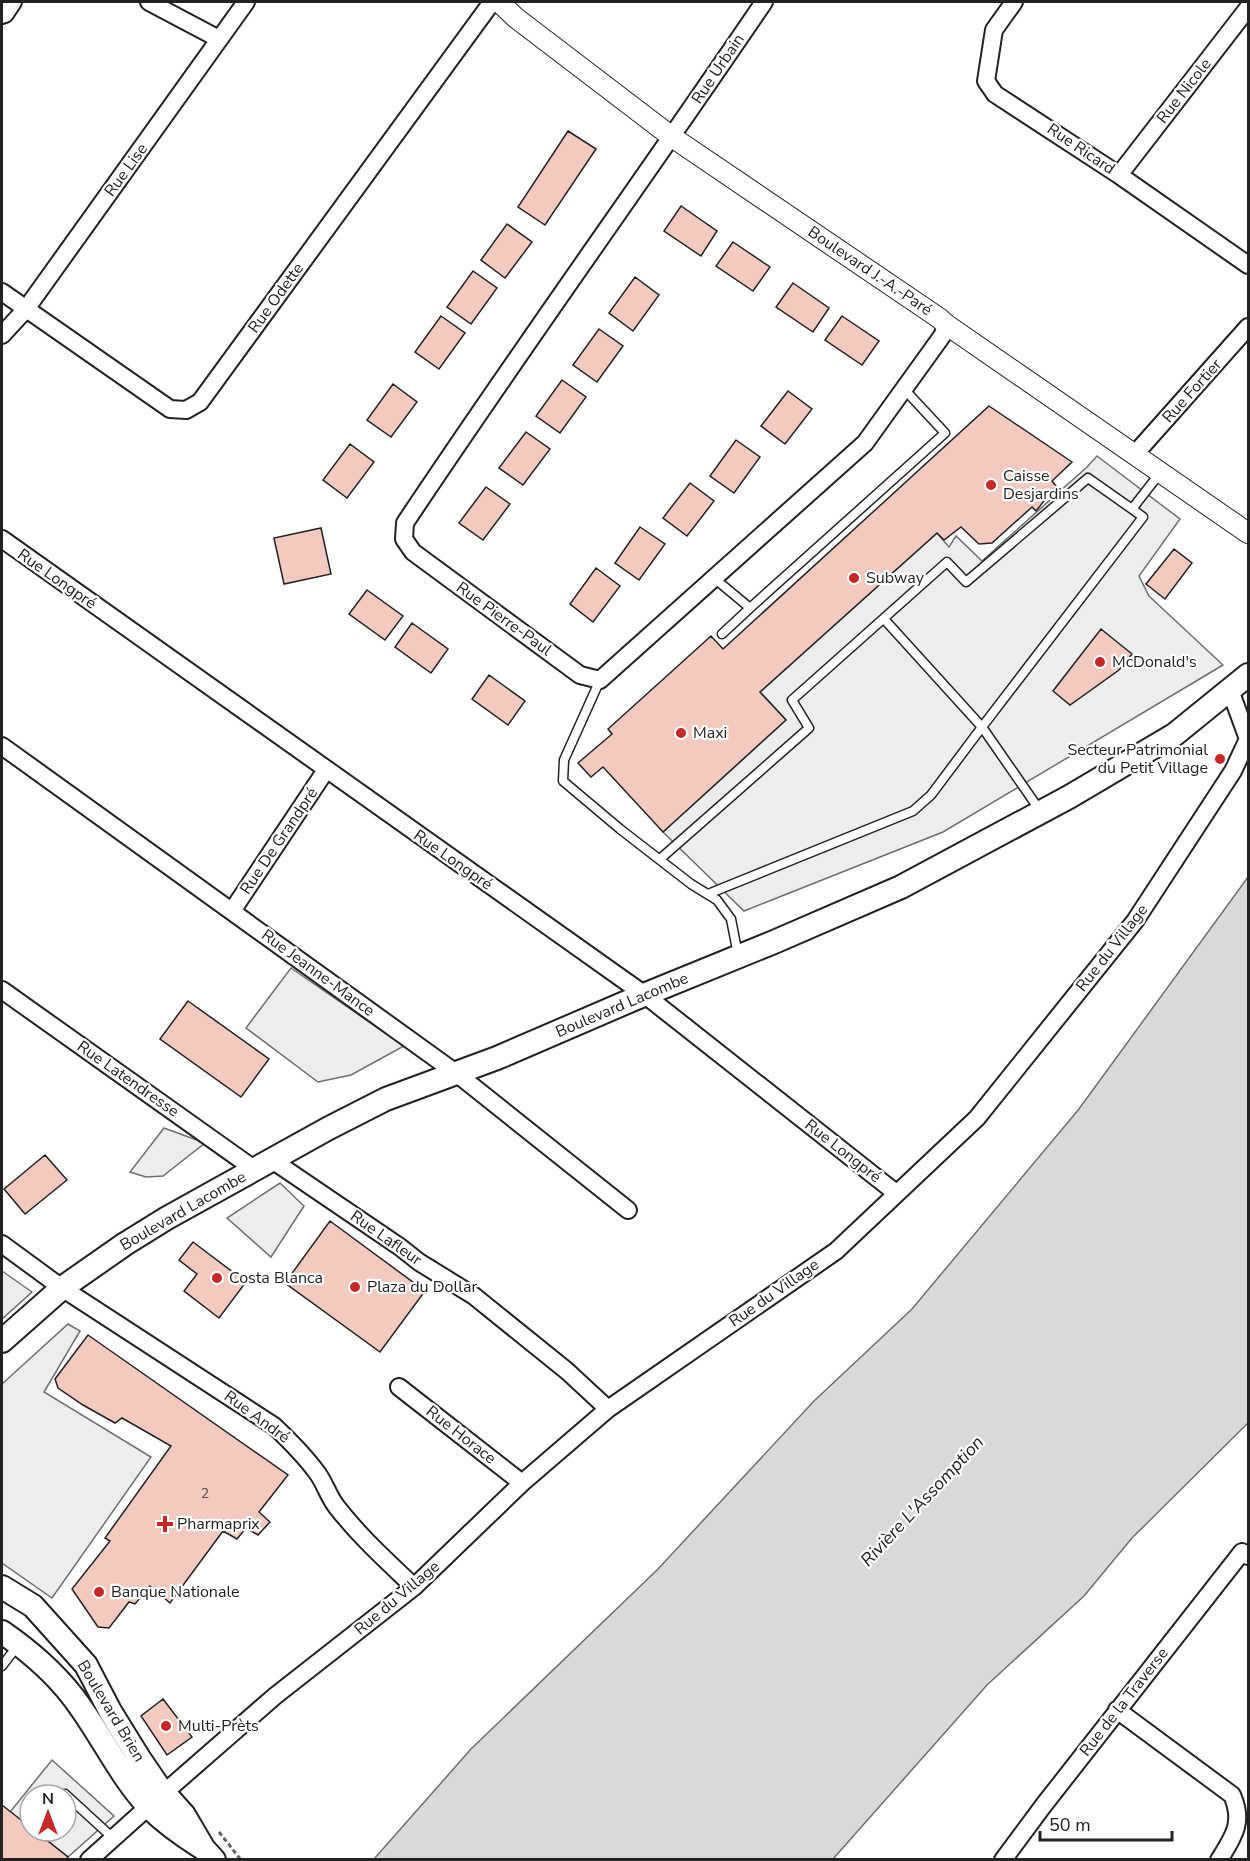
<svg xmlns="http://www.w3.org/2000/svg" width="1250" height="1861" viewBox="0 0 1250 1861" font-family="'Nunito Sans',sans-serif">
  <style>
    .parking { fill: #ededed; stroke: #6f6f6f; stroke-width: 1.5 }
    .water { fill: #d9d9d9; stroke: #6f6f6f; stroke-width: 1.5 }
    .building { fill: #f3c9c0; stroke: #222; stroke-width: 1.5 }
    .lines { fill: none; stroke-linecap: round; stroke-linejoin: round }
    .service-casing { stroke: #222; stroke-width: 11 }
    .minor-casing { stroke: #222; stroke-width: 20 }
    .tertiary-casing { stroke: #222; stroke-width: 22 }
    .secondary-casing { stroke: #222; stroke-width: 26 }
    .path { stroke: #646464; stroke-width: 3; stroke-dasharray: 4.5 3; stroke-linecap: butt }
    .service { stroke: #fff; stroke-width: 8 }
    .minor { stroke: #fff; stroke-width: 16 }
    .tertiary { stroke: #fff; stroke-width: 20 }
    .secondary { stroke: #fff; stroke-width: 22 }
    .poi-dot { fill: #c62828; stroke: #fff; stroke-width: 2 }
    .labels { text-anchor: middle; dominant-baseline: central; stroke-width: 4.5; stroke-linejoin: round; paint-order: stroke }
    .number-label { font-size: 14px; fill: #564c4a }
    .street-label { font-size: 16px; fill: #222; stroke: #fff }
    .poi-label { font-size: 16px; fill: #222; stroke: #fff; text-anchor: start }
    .water-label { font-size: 18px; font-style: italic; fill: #222; stroke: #fff }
  </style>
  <rect width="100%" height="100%" fill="#fff"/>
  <path class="parking" d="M1097 456 1180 519 1139 576 1149 596 1223 665 943 832 744 911 663 832 786 720 760 692 937 533 949 547 956 536 982 561 1087 467Z
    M291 968 404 1046 351 1075 318 1082 246 1028Z
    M164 1128 205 1143 163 1176 146 1177 130 1172Z
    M280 1183 304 1206 271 1257 227 1218Z
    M2 1271 32 1292 2 1319Z
    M68 1324 80 1331 44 1392 151 1457 52 1598 2 1563V1384Z
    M52 1760 114 1816 68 1857 35 1831H66V1795H30V1827L10 1812Z"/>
  <path class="water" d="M1248 877V1423L1132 1538 1084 1596 987 1685 833 1859H374L471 1749 658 1569 814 1401 912 1309 1079 1109Z"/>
  <path class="building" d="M568 131 596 149 545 225 518 207Z
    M681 206 717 231 701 256 664 231Z
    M507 224 532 242 505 278 481 260Z
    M733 242 770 267 753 291 716 266Z
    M473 271 497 288 471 324 447 307Z
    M635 277 659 295 633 331 609 313Z
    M793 283 829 308 813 332 776 307Z
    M441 316 465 333 439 369 415 352Z
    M842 316 879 341 862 365 825 340Z
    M599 329 623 346 597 382 573 365Z
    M562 380 586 397 560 433 536 416Z
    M393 384 417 402 391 437 367 420Z
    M788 391 812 409 785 444 761 426Z
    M989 406 1072 462 1052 481 1056 486 1036 511 1032 507 992 543 979 544 961 527 944 540 937 533 760 692 786 720 663 832 603 767 591 777 578 763 612 734 608 729 711 636 723 649Z
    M526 432 550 449 523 485 499 468Z
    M736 440 760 457 734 493 710 476Z
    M350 444 374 462 347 498 323 480Z
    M690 483 714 501 687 536 663 518Z
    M486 487 510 504 483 540 459 523Z
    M640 527 665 544 639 580 615 563Z
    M321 528 331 574 284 584 274 538Z
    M1174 549 1192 563 1165 599 1146 584Z
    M596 568 620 586 593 622 570 604Z
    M367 590 403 616 385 640 349 614Z
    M412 623 448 649 431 673 395 647Z
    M1101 629 1132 654 1119 670 1070 705 1053 691Z
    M489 675 525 701 508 725 472 699Z
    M188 1001 269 1059 241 1097 160 1039Z
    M45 1155 67 1180 25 1214 4 1189Z
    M330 1221 425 1291 380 1352 285 1283Z
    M193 1242 246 1282 219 1318 184 1291 197 1274 179 1260Z
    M88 1335 288 1475 259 1512 270 1522 258 1535 246 1528 237 1539 223 1531 170 1603 150 1586 135 1604 129 1602 109 1628 98 1627 72 1589 110 1541 105 1538 171 1446 122 1418 115 1423 83 1405 58 1388 55 1379Z
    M163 1699 192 1737 167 1755 141 1716Z
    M2 1805 30 1827V1831H35L68 1857 66 1860H2Z"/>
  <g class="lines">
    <defs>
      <path id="service" d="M714 578 750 608 945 433 904 389
        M722 634 750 608
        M600 680 564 760 563 781 620 829 691 884 717 900 731 919 738 955
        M1041 812 982 727 1143 517 1132 509 1160 473
        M660 859 809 728 792 700 947 562 966 582 1088 478 1132 509
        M708 894 913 811 931 795 982 727 884 619
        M2 1666 18 1645
        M65 1794 114 1839"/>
      <path id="minor" d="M149 2 219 39
        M764 2C646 176 522 347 405 523L404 539 413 552 580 675 600 680 865 443 942 336 947 325
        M1014 2 994 30 986 81 995 94 1119 175 1248 265
        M2 15 5 14 13 2
        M1119 175 1248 8
        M2 292 170 409 186 410 200 402 492 2
        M2 335 26 309 246 2
        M1135 454 1248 327
        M2 539 645 995 896 1193
        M2 746 456 1073 628 1210
        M232 911 326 770
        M2 990 254 1169
        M272 1160 400 1247 419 1262 474 1296 567 1371 608 1409
        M2 1244 62 1288 274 1426C290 1441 305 1456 318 1474 325 1484 329 1497 336 1506 359 1536 388 1562 414 1587
        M399 1387 522 1483
        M1117 1710 1232 1795C1244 1822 1234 1836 1219 1860
        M165 1792 275 1696 414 1587 522 1483 608 1409 836 1251 977 1118 1135 921 1233 771 1248 739 1230 690
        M89 1860 148 1807
        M1003 1860 1043 1806 1242 1552 1248 1556"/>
      <path id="tertiary" d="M499 2 516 18 672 137 939 318 947 325 1248 533"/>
      <path id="secondary" d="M2 1341 62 1288 125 1244 167 1218 329 1128 386 1099 497 1058 634 999 774 942 901 887 1069 797 1174 735 1248 675
        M2 1587 33 1606 86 1665 110 1711 139 1758 158 1786 184 1815 204 1849 214 1860
        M2 1632C28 1650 53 1671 73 1697 100 1732 119 1775 149 1807 165 1823 182 1835 201 1847"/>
    </defs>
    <use href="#service" class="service-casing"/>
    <use href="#minor" class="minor-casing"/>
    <use href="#tertiary" class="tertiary-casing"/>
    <use href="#secondary" class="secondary-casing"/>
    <path class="path" d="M219 1832 241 1860"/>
    <use href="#service" class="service"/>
    <use href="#minor" class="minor"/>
    <use href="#tertiary" class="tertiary"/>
    <use href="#secondary" class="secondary"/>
  </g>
  <g class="poi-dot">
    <circle cx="991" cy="485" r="6"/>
    <circle cx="854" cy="578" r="6"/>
    <circle cx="1100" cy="662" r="6"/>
    <circle cx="681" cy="733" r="6"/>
    <circle cx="1220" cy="759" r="6"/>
    <circle cx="217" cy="1278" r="6"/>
    <circle cx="355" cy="1287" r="6"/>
    <path d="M162 1515h6v6h6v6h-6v6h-6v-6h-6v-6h6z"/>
    <circle cx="99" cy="1592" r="6"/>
    <circle cx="166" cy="1726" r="6"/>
  </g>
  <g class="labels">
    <g class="number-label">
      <text x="205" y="1493">2</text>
    </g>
    <g class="street-label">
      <text transform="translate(718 69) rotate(-56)">Rue Urbain</text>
      <text transform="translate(1184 91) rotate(-52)">Rue Nicole</text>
      <text transform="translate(1081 149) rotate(34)">Rue Ricard</text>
      <text transform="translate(126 170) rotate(-54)">Rue Lise</text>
      <text transform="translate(870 271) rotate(34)">Boulevard J.-A.-Paré</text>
      <text transform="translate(276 298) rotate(-54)">Rue Odette</text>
      <text transform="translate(1192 391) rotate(-48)">Rue Fortier</text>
      <text transform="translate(57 579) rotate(35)">Rue Longpré</text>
      <text transform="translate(504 619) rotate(36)">Rue Pierre-Paul</text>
      <text transform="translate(279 841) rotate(-56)">Rue De Grandpré</text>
      <text transform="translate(453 860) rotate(35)">Rue Longpré</text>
      <text transform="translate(1112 948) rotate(-52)">Rue du Village</text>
      <text transform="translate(318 973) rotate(36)">Rue Jeanne-Mance</text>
      <text transform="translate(622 1005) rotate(-23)">Boulevard Lacombe</text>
      <text transform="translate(128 1079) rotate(35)">Rue Latendresse</text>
      <text transform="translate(843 1151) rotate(38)">Rue Longpré</text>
      <text transform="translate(183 1211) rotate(-30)">Boulevard Lacombe</text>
      <text transform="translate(386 1238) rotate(35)">Rue Lafleur</text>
      <text transform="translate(774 1293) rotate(-35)">Rue du Village</text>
      <text transform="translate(257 1417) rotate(36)">Rue André</text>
      <text transform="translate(461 1435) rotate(38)">Rue Horace</text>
      <text transform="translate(397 1598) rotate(-40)">Rue du Village</text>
      <text transform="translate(1124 1702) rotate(-52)">Rue de la Traverse</text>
      <text transform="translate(111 1711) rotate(59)">Boulevard Brien</text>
    </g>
    <g class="poi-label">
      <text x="1003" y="476">Caisse<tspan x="1003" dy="18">Desjardins</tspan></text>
      <text x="866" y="578">Subway</text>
      <text x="1112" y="662">McDonald's</text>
      <text x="693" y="733">Maxi</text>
      <text x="1208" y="750" text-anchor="end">Secteur Patrimonial<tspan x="1208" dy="18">du Petit Village</tspan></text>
      <text x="229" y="1278">Costa Blanca</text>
      <text x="367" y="1287">Plaza du Dollar</text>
      <text x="177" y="1524">Pharmaprix</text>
      <text x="111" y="1592">Banque Nationale</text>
      <text x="178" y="1726">Multi-Prèts</text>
    </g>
    <g class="water-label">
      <text transform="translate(922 1501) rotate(-47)">Rivière L'Assomption</text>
    </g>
  </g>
  <rect width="1250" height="1861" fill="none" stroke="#222222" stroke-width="6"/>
  <g transform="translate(48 1813)"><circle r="28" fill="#ffffff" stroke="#a7a7a7" stroke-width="1.5"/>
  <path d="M0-4.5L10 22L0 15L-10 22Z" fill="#c62828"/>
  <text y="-9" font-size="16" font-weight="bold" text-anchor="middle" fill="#222222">N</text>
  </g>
  <path d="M1040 1831v9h132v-9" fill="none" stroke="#222222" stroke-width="3"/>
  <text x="1049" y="1831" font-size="18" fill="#222222" stroke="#ffffff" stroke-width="4.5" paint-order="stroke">50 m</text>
</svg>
